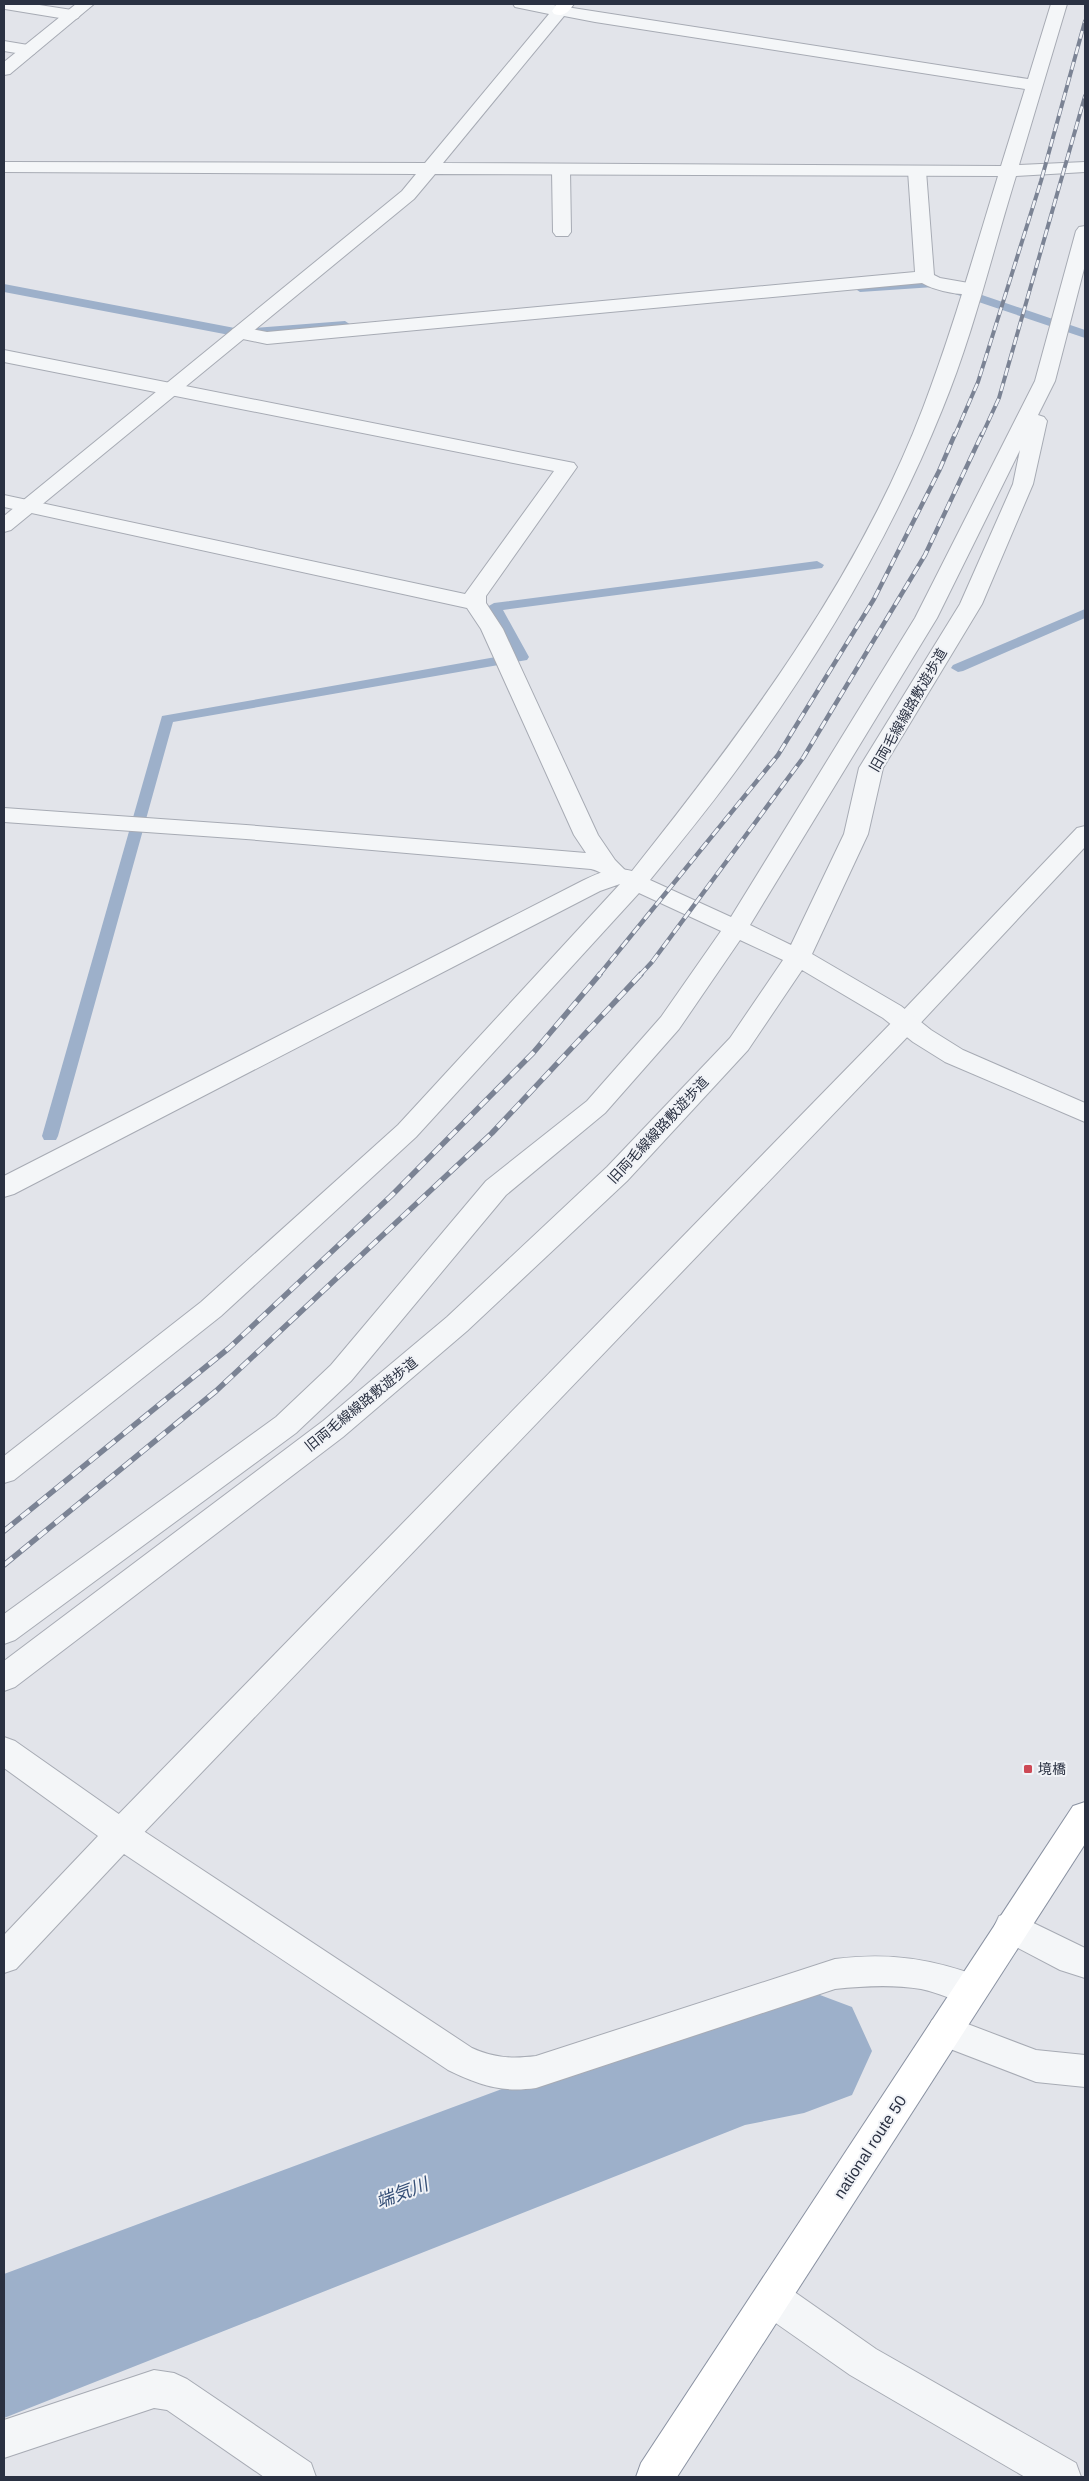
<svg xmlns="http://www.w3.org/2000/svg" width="1089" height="2481" viewBox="0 0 1089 2481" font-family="Arial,'Noto Sans JP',sans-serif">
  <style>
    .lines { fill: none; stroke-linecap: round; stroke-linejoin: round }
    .stream { fill: #9db0ca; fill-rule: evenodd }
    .river { fill: #9db0ca; fill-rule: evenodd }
    .lane-casing { stroke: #a7abb4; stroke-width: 2 }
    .street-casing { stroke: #a7abb4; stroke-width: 2 }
    .secondary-casing { stroke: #a7abb4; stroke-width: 2 }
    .highway-casing { stroke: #8991a1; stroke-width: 2 }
    .lane { fill: #f4f6f8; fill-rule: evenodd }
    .street { fill: #f4f6f8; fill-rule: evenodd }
    .secondary { fill: #fff; fill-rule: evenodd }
    .highway { fill: #fff; fill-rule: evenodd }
    .rail-far2-casing { stroke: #7b8394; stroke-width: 4 }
    .rail-far1-casing { stroke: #7b8394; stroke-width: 4.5 }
    .rail-casing { stroke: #7b8394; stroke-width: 5.5 }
    .rail-far2 { stroke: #f1f3f7; stroke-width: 2.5; stroke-dasharray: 8; stroke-linecap: butt }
    .rail-far1 { stroke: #f1f3f7; stroke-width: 3; stroke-dasharray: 9; stroke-linecap: butt }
    .rail { stroke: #f1f3f7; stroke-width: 4; stroke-dasharray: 11; stroke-linecap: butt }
    .poi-dot { fill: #cd4955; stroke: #f1f3f7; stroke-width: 2 }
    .labels { text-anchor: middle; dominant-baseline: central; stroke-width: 4; stroke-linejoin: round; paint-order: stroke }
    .street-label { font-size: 14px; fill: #2a3142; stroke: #f1f3f7 }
    .poi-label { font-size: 14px; fill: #2a3142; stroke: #f1f3f7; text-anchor: start }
    .near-street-label { font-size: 16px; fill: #2a3142; stroke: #f1f3f7 }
    .near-water-label { font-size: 18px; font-style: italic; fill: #344e76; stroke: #f1f3f7 }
  </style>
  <rect width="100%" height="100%" fill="#e2e4ea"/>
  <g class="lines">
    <path class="stream" d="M935 279 1085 330V338L934 287 860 292 854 288 860 284Z
      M4 284 240 329 345 321 351 325 345 329 240 337 4 292Z
      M817 561 824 565 822 568 503 610 529 657 527 660 173 722 58 1136 56 1140H44L42 1136 162 716 513 654 487 607 494 603Z
      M1085 609V618L963 671 958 672 951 668 953 665Z"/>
    <path class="river" d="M804 1989 852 2007 872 2051 852 2095 804 2113 745 2125 4 2418V2274L741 2000Z"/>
    <defs>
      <path id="lane" d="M4 4H33L72 10 78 12 80 15 78 18 72 20 5 9Z
        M4 41 34 46 36 50 34 54 28 55 4 51Z
        M561 165 567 166 570 170 571 232 568 236H556L553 232 552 170 555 166Z
        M917 166 923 167 926 171 934 275 940 278 980 285 982 289 980 293C964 297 935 291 922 283L267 344 233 337 230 333 233 329 240 327 267 332 915 272 908 171 911 167Z
        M4 350 574 463 577 467 486 596V603L503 629 598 835 615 860 627 872 624 877C609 881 604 872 591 869L246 839 4 822V808L246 825 586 853 574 835 481 629 467 608 4 507V495L465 594 554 471 4 362Z
        M1085 826V847L914 1030 133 1844 121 1848 109 1844 105 1834 109 1824 896 1018 1077 828Z
        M1011 1912 1085 1948V1978L1060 1970 999 1938 994 1927 999 1916Z
        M944 2015 1036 2050 1085 2055V2087L1036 2082 932 2042 927 2031 932 2020Z
        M154 2370 174 2373 187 2379 311 2463 316 2477H264L167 2410 154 2408 4 2458V2420Z"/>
      <path id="street" d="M76 4H94L10 74 4 75V62Z
        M513 4H547L1028 79 1051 4H1067L1019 165 1085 162V172L1016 176C992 254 973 335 942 410 890 539 817 660 735 772 708 809 679 844 650 880L731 917 915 618 1035 381 1076 231 1079 227 1085 226V265L1055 381 1038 415 1044 417 1047 421 1033 484 982 604 883 768 868 834 812 954 901 1006 931 1030 963 1050 1085 1103V1122L945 1062 913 1042 883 1018 802 970 748 1050 627 1181 467 1331 343 1437 15 1687 4 1691V1661L323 1421 447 1317 607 1167 730 1038 783 960 740 940 679 1029 605 1113 506 1195 351 1381 296 1433 15 1640 4 1644V1614L276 1417 331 1365 486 1181 587 1101 661 1017 721 931 639 893 416 1137 221 1316 14 1480 4 1483V1456L201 1302 398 1125 620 884 600 891 14 1194 4 1197V1176L582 881C598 873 614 866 632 871 745 729 858 579 923 408 952 332 974 254 998 176L435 174 414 199 11 530 4 532V516L402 191 416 174 4 172V162L425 163 549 14 515 7ZM564 16 595 22 1025 89 1001 166 443 163ZM1020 450 1013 484 960 604 859 768 844 834 791 945 750 925 937 618Z
        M4 1737 15 1741 133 1824 472 2048C494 2058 512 2059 536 2056L835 1959C890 1952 932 1959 984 1978L989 1989 984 2000C962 2008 943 1993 921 1989 892 1984 863 1986 835 1989L536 2088C501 2093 479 2085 448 2070L124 1854 16 1969 4 1973V1935L98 1836 4 1768Z
        M773 2281 786 2286 876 2349 1076 2463 1081 2477H1025L850 2375 760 2312 754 2299 760 2286Z"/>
      <path id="secondary" d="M557 4H574C568 12 565 17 554 14L552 11Z"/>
      <path id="highway" d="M1085 1802V1844L677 2477H636L641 2463 1073 1806Z"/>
    </defs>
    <use href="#lane" class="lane-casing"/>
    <use href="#street" class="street-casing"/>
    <use href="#secondary" class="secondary-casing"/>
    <use href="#highway" class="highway-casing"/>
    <use href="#lane" class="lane"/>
    <use href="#street" class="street"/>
    <use href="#secondary" class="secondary"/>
    <use href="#highway" class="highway"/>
    <defs>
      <path id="rail-far2" d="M955 435 978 382 1041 181 1085 21
        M982 435 999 398 1085 96"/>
      <path id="rail-far1" d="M599 975 778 755 874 599 939 471 955 434
        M640 975 652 962 803 758 925 555 982 434"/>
      <path id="rail" d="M4 1531 229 1348 391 1196 533 1053 600 974
        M4 1565 216 1391 492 1133 641 974"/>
    </defs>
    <use href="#rail-far2" class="rail-far2-casing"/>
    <use href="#rail-far1" class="rail-far1-casing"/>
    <use href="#rail" class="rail-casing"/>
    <use href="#rail-far2" class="rail-far2"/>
    <use href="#rail-far1" class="rail-far1"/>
    <use href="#rail" class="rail"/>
  </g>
  <rect class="poi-dot" x="1023" y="1764" width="10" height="10" rx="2.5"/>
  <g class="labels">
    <g class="street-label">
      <text transform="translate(908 710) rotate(-60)">旧両毛線線路敷遊歩道</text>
      <text transform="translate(658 1130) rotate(-47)">旧両毛線線路敷遊歩道</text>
      <text transform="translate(361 1404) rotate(-39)">旧両毛線線路敷遊歩道</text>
    </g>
    <g class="poi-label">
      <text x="1038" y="1769">境橋</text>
    </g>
    <g class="near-street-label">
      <text transform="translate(870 2147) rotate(-57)">national route 50</text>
    </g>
    <g class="near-water-label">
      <text transform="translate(402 2193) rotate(-21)">端気川</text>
    </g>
  </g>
  <rect width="1089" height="2481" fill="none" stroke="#2a3142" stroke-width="10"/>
</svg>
